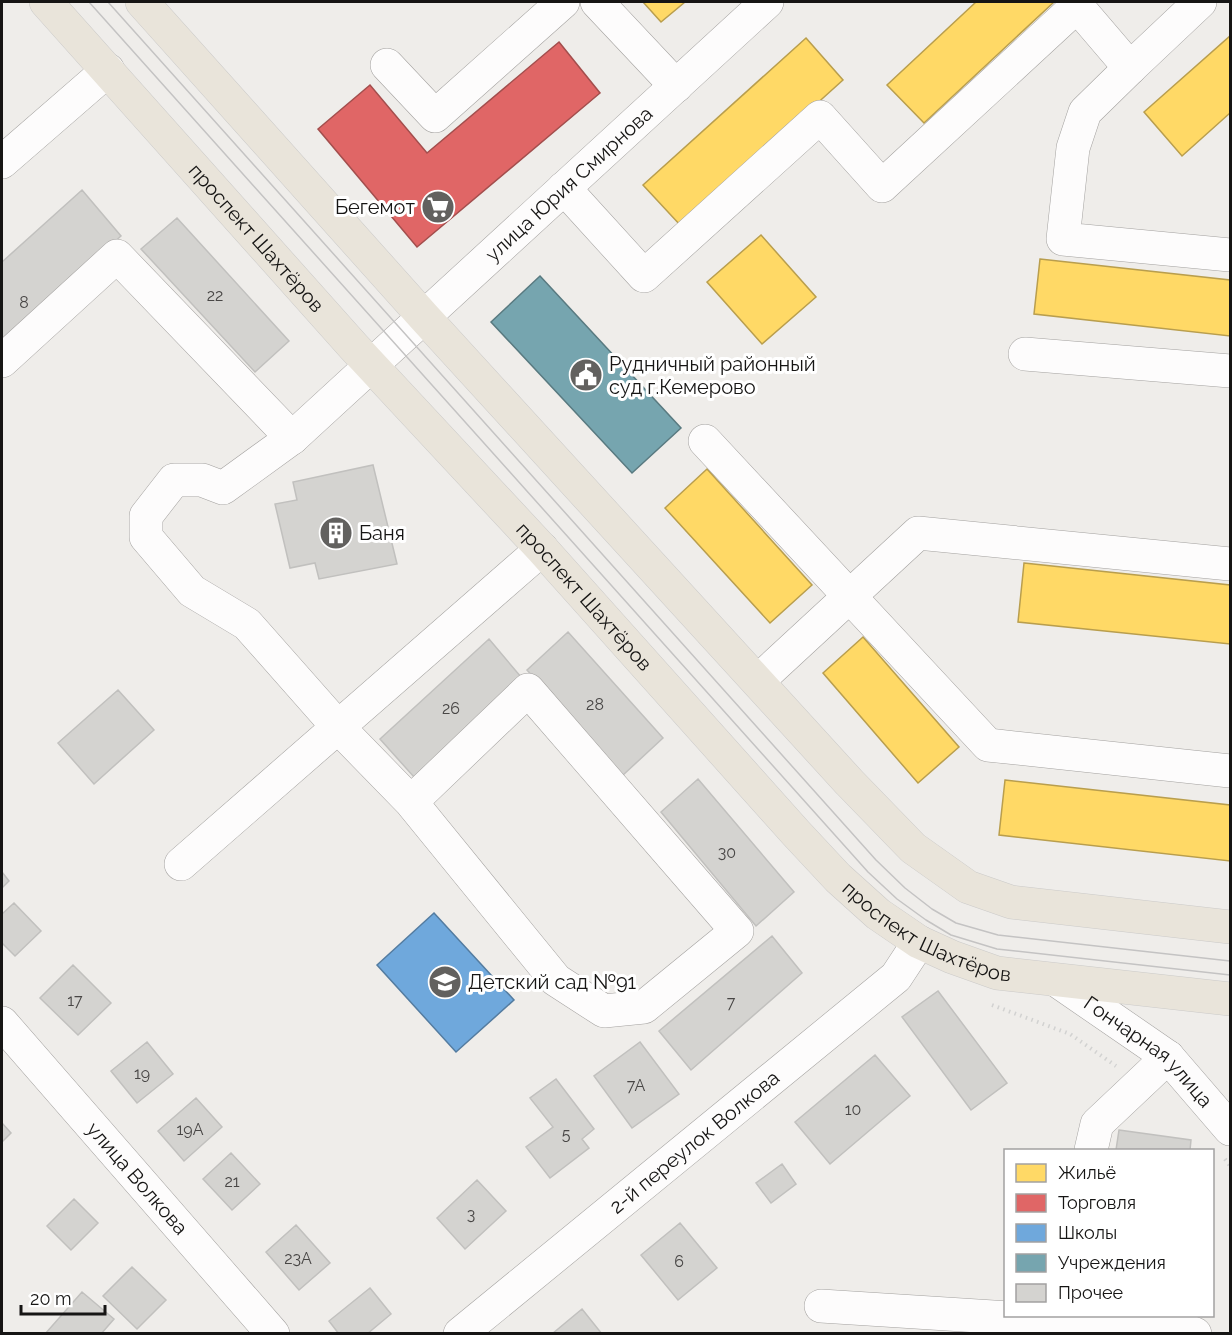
<svg xmlns="http://www.w3.org/2000/svg" width="1232" height="1335" viewBox="0 0 1232 1335" font-family="Raleway,sans-serif">
  <style>
    .homes { fill: #ffd966; stroke: #b99e4d; stroke-width: 1.5 }
    .shops { fill: #e06666; stroke: #a34e4d; stroke-width: 1.5 }
    .schools { fill: #6fa8dc; stroke: #547ca0; stroke-width: 1.5 }
    .public { fill: #76a5af; stroke: #597a80; stroke-width: 1.5 }
    .building { fill: #d4d3d0; stroke: #c1c0be; stroke-width: 1.5 }
    .lines { fill: none; stroke-linecap: round; stroke-linejoin: round }
    .minor-casing { stroke: #a3a19f; stroke-width: 34 }
    .major-casing { stroke: #cbcac9; stroke-width: 34 }
    .path { stroke: #d2d2d1; stroke-width: 4; stroke-dasharray: 1.5 4.5; stroke-linecap: butt }
    .minor { stroke: #fdfcfc; stroke-width: 33 }
    .major { stroke: #e9e4da; stroke-width: 33 }
    .tram { stroke: #c4c3c3; stroke-width: 1.5 }
    .labels { text-anchor: middle; dominant-baseline: central; stroke-width: 6; stroke-linejoin: round; paint-order: stroke }
    .number-label { font-size: 16px; fill: #484645 }
    .street-label { font-size: 20px; fill: #161514; stroke: #fff }
    .poi-label { font-size: 20px; fill: #161514; stroke: #fff; text-anchor: start }
  </style>
  <rect width="100%" height="100%" fill="#efedea"/>
  <path class="homes" d="M643 2H685L661 22Z
    M976 2H1054L924 123 887 85Z
    M1230 36V113L1182 156 1144 112Z
    M806 38 843 80 681 226 643 185Z
    M761 235 816 297 762 344 707 282Z
    M1040 259 1230 280V336L1034 314Z
    M707 469 812 585 770 623 665 508Z
    M1024 563 1230 585V644L1018 622Z
    M863 637 959 747 918 783 823 673Z
    M1005 780 1230 805V861L999 835Z"/>
  <path class="shops" d="M559 42 600 93 417 247 318 129 370 85 427 153Z"/>
  <path class="schools" d="M434 913 514 1000 456 1052 377 965Z"/>
  <path class="public" d="M540 276 681 428 632 473 491 322Z"/>
  <path class="building" d="M82 190 121 236 2 341V262Z
    M177 218 289 341 255 372 141 249Z
    M373 465 397 564 319 579 315 563 290 568 275 504 297 500 293 482Z
    M568 632 663 738 622 776 527 670Z
    M489 639 521 677 414 777 380 739Z
    M118 690 154 730 94 784 58 743Z
    M698 779 794 892 756 926 661 812Z
    M2 872 9 881 2 888Z
    M14 903 41 931 15 956 2 943V914Z
    M772 936 802 973 691 1070 659 1031Z
    M73 965 111 1003 78 1035 40 998Z
    M938 991 1007 1083 971 1110 902 1017Z
    M147 1042 173 1074 137 1103 111 1071Z
    M640 1042 679 1094 632 1128 594 1076Z
    M875 1055 910 1096 830 1164 795 1122Z
    M556 1079 594 1129 582 1139 589 1148 550 1178 526 1147 553 1127 530 1098Z
    M196 1098 222 1127 184 1161 158 1131Z
    M2 1123 11 1133 2 1142Z
    M1119 1130 1191 1140 1190 1150H1116Z
    M231 1153 260 1184 232 1210 203 1179Z
    M782 1164 796 1184 771 1203 756 1183Z
    M477 1180 506 1211 465 1249 437 1218Z
    M74 1199 98 1223 71 1250 47 1226Z
    M680 1223 717 1268 678 1300 641 1255Z
    M296 1225 330 1263 299 1290 266 1252Z
    M132 1267 166 1300 137 1329 103 1296Z
    M370 1288 391 1314 367 1334H339L329 1321Z
    M82 1292 114 1319 101 1334H45Z
    M582 1309 602 1334H552Z"/>
  <g class="lines">
    <defs>
      <g id="minor">
        <path d="M597 2 676 86"/>
        <path d="M387 65 435 116 563 2"/>
        <path d="M1130 68 1085 112 1073 148 1063 239 1230 255"/>
        <path d="M2 162 108 70"/>
        <path d="M564 188 644 276 820 117 882 186 1077 6 1130 68 1200 2"/>
        <path d="M1025 354 1230 371"/>
        <path id="s1" d="M2 361 117 256 292 438 767 2"/>
        <path d="M292 438 223 488 202 480H174L146 516V537L192 591 247 624 338 727 411 802 556 980 604 1011 644 1007 737 931 528 690 411 802"/>
        <path d="M705 441 988 745 1230 771"/>
        <path d="M759 680 918 533 1230 564"/>
        <path d="M181 864 542 549"/>
        <path id="s2" d="M1059 982 1168 1057 1230 1129"/>
        <path id="s3" d="M2 1023 273 1334"/>
        <path d="M1091 1150 1097 1124 1168 1057"/>
        <path d="M821 1306 1183 1329 1195 1334"/>
        <path id="s4" d="M460 1334 896 977 919 942"/>
      </g>
      <g id="major">
        <path id="s5" d="M46 2 353 346 542 549 796 833 838 878 878 914 919 942 952 957 997 973 1230 999"/>
        <path d="M142 2 424 317 849 782 913 848 968 887 1011 902 1230 927"/>
      </g>
    </defs>
    <use href="#minor" class="minor-casing"/>
    <use href="#major" class="major-casing"/>
    <path class="path" d="M992 1005 1070 1034 1116 1066
      M1225 1159 1230 1166"/>
    <use href="#minor" class="minor"/>
    <use href="#major" class="major"/>
    <path class="tram" d="M89 2 868 872 897 899 926 920 951 935 997 949 1230 975
      M108 2 876 860 905 888 932 909 956 923 998 935 1230 961"/>
  </g>
  <defs>
    <symbol id="supermarket-disc" viewBox="-11 -11 22 22"><circle r="9.5" fill="#62615f" stroke="#fff"/><path d="M-6-5.5h2.5l.6 2H6L4.5 2H-2.5L-4.4-4H-6ZM-1.5 3.2a1.3 1.3 0 1 0 .1 0ZM3 3.2a1.3 1.3 0 1 0 .1 0Z" fill="#fff"/></symbol>
    <symbol id="civic-disc" viewBox="-11 -11 22 22"><circle r="9.5" fill="#62615f" stroke="#fff"/><path d="M-.6-6.5H3V-4.5H.6V-3L4-1V1h2V6H-6V1h2V-1L-.6-3ZM-1.2 2.5V6h2.4V2.5Z" fill="#fff"/></symbol>
    <symbol id="building-disc" viewBox="-11 -11 22 22"><circle r="9.5" fill="#62615f" stroke="#fff"/><path d="M-4-6H4V6H1V3H-1V6H-4ZM-2.5-4.3h1.7v1.8h-1.7ZM.8-4.3h1.7v1.8H.8ZM-2.5-1h1.7V.8h-1.7ZM.8-1h1.7V.8H.8Z" fill="#fff"/></symbol>
    <symbol id="school-disc" viewBox="-11 -11 22 22"><circle r="9.5" fill="#62615f" stroke="#fff"/><path d="M0-5L7-2L0 1L-7-2ZM-4 1L0 2.5L4 1V4Q0 6-4 4Z" fill="#fff"/></symbol>
  </defs>
  <g fill-rule="evenodd">
    <use href="#supermarket-disc" x="419" y="188" width="38" height="38"/>
    <use href="#civic-disc" x="567" y="356" width="38" height="38"/>
    <use href="#building-disc" x="317" y="514" width="38" height="38"/>
    <use href="#school-disc" x="426" y="963" width="38" height="38"/>
  </g>
  <g class="labels">
    <g class="number-label">
      <text x="215" y="295">22</text>
      <text x="24" y="302">8</text>
      <text x="595" y="704">28</text>
      <text x="451" y="708">26</text>
      <text x="727" y="852">30</text>
      <text x="75" y="1000">17</text>
      <text x="731" y="1002">7</text>
      <text x="142" y="1073">19</text>
      <text x="636" y="1085">7А</text>
      <text x="853" y="1109">10</text>
      <text x="190" y="1129">19А</text>
      <text x="566" y="1134">5</text>
      <text x="232" y="1181">21</text>
      <text x="471" y="1214">3</text>
      <text x="298" y="1258">23А</text>
      <text x="679" y="1261">6</text>
    </g>
    <g class="street-label">
      <text stroke="none"><textPath href="#s1" startOffset="784">улица Юрия Смирнова</textPath></text>
      <text stroke="none"><textPath href="#s5" startOffset="316">проспект Шахтёров</textPath></text>
      <text stroke="none"><textPath href="#s5" startOffset="802">проспект Шахтёров</textPath></text>
      <text stroke="none"><textPath href="#s5" startOffset="1287">проспект Шахтёров</textPath></text>
      <text stroke="none"><textPath href="#s2" startOffset="114">Гончарная улица</textPath></text>
      <text stroke="none"><textPath href="#s4" startOffset="303">2-й переулок Волкова</textPath></text>
      <text stroke="none"><textPath href="#s3" startOffset="206">улица Волкова</textPath></text>
    </g>
    <g class="poi-label">
      <text x="415" y="207" text-anchor="end">Бегемот</text>
      <text x="609" y="364">Рудничный районный<tspan x="609" dy="23">суд г.Кемерово</tspan></text>
      <text x="359" y="533">Баня</text>
      <text x="468" y="982">Детский сад №91</text>
    </g>
  </g>
  <rect width="1232" height="1335" fill="none" stroke="#161514" stroke-width="6"/>
  <rect x="1004" y="1149" width="210" height="168" fill="#ffffff" stroke="#a2a1a1" stroke-width="1.5"/>
  <rect x="1016" y="1164" width="30" height="18" fill="#ffd966" stroke="#a2a1a1" stroke-width="1.5"/>
  <text x="1058" y="1179" font-size="18" fill="#161514">Жильё</text>
  <rect x="1016" y="1194" width="30" height="18" fill="#e06666" stroke="#a2a1a1" stroke-width="1.5"/>
  <text x="1058" y="1209" font-size="18" fill="#161514">Торговля</text>
  <rect x="1016" y="1224" width="30" height="18" fill="#6fa8dc" stroke="#a2a1a1" stroke-width="1.5"/>
  <text x="1058" y="1239" font-size="18" fill="#161514">Школы</text>
  <rect x="1016" y="1254" width="30" height="18" fill="#76a5af" stroke="#a2a1a1" stroke-width="1.5"/>
  <text x="1058" y="1269" font-size="18" fill="#161514">Учреждения</text>
  <rect x="1016" y="1284" width="30" height="18" fill="#d4d3d0" stroke="#a2a1a1" stroke-width="1.5"/>
  <text x="1058" y="1299" font-size="18" fill="#161514">Прочее</text>
  <path d="M21 1305v9h84v-9" fill="none" stroke="#161514" stroke-width="3"/>
  <text x="30" y="1305" font-size="18" fill="#161514" stroke="#ffffff" stroke-width="4.5" paint-order="stroke">20 m</text>
</svg>
